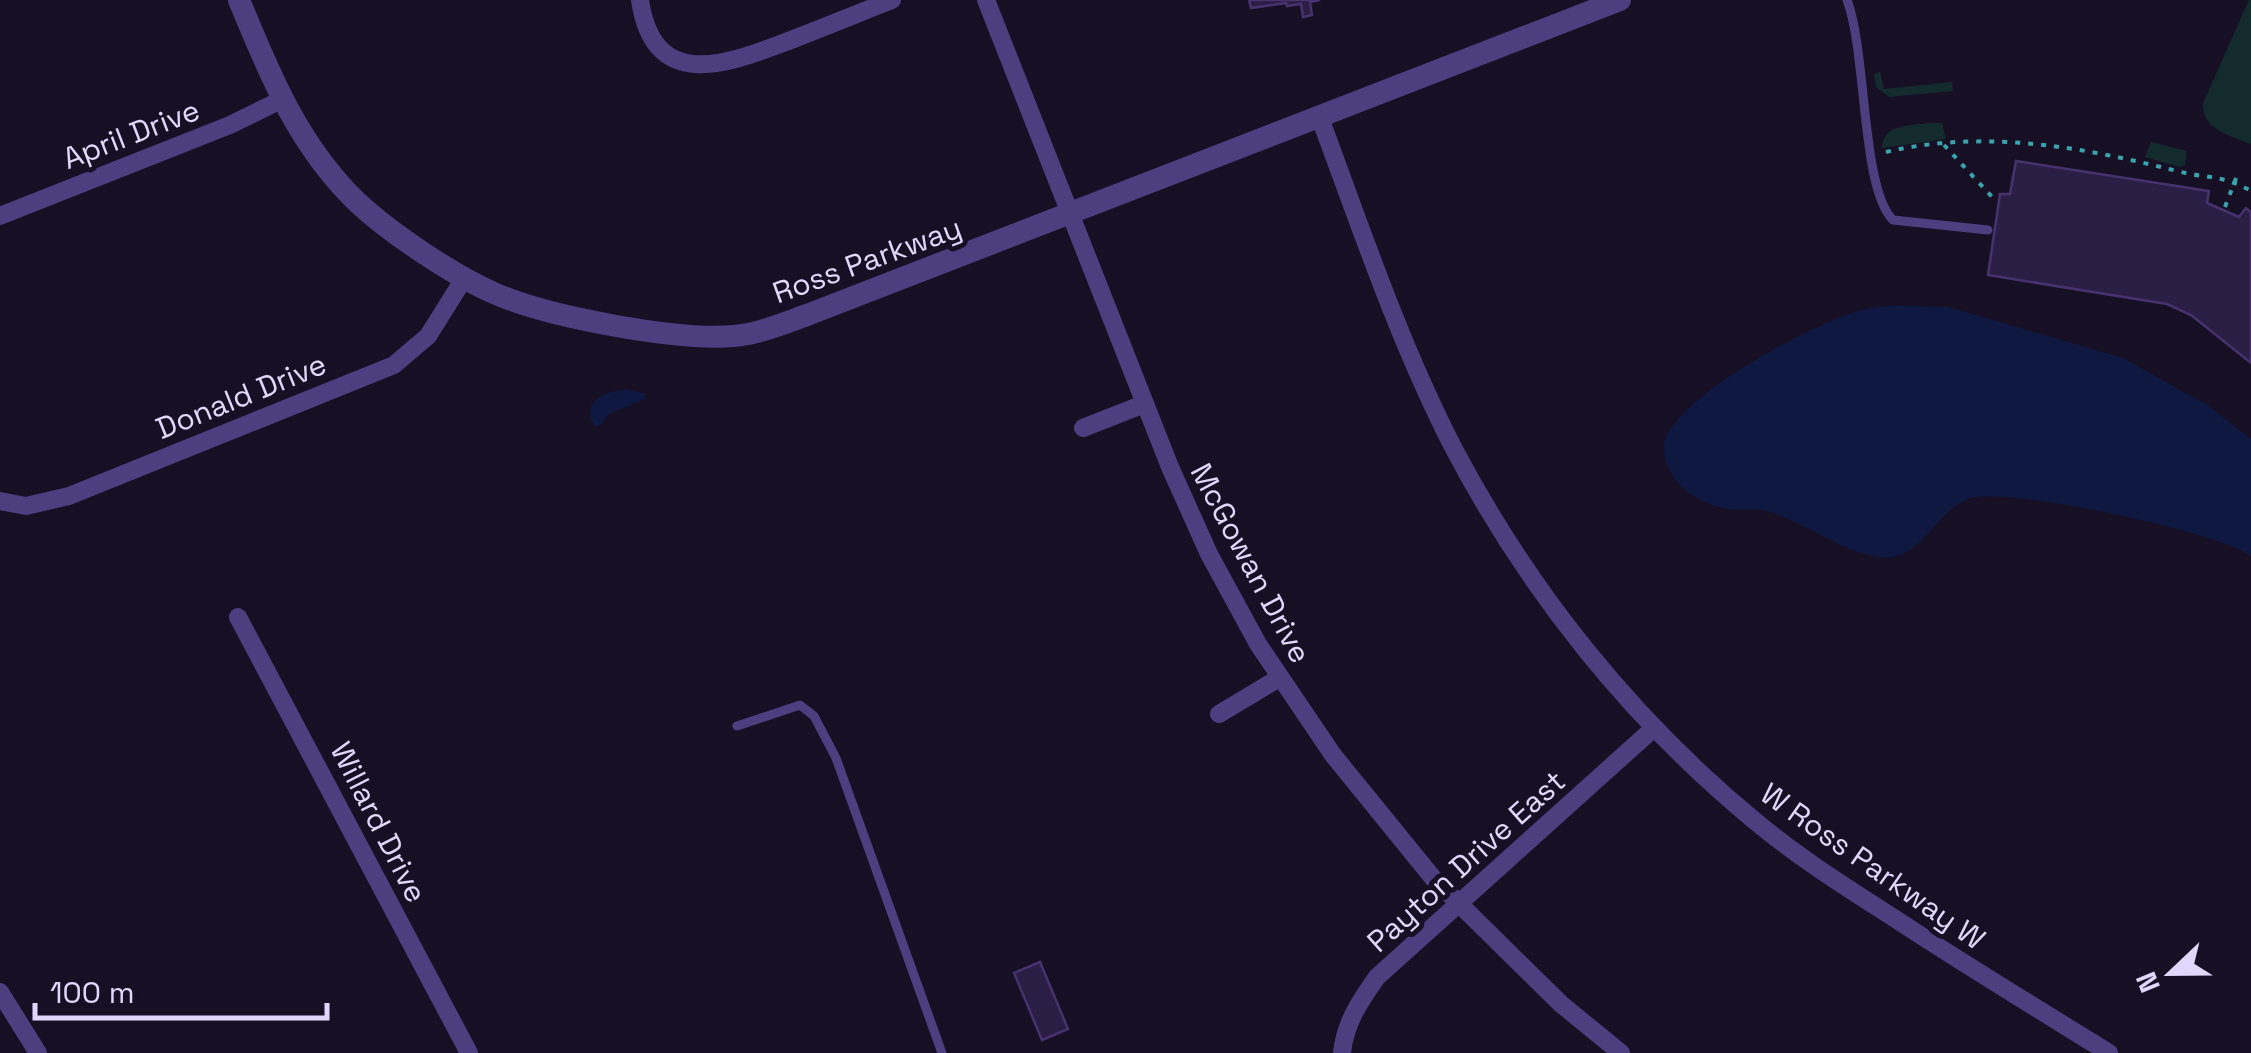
<svg xmlns="http://www.w3.org/2000/svg" width="2251" height="1053" viewBox="0 0 2251 1053" font-family="'Space Grotesk',sans-serif">
  <style>
    .green { fill: #142b2e }
    .water { fill: #0e1840 }
    .building { fill: #2b1e44; stroke: #47316e; stroke-width: 2.5 }
    .lines { fill: none; stroke-linecap: round; stroke-linejoin: round }
    .path { stroke: #38a4af; stroke-width: 4; stroke-dasharray: 5 8; stroke-linecap: butt }
    .service { stroke: #4b3f80; stroke-width: 9 }
    .minor { stroke: #4b3f80; stroke-width: 18 }
    .tertiary { stroke: #4b3f80; stroke-width: 22 }
    .labels { text-anchor: middle; dominant-baseline: central; stroke-width: 10; stroke-linejoin: round; paint-order: stroke }
    .street-label { font-size: 30px; fill: #e1d7fc; stroke: #171024 }
  </style>
  <rect width="100%" height="100%" fill="#171024"/>
  <path class="green" d="M2249 0H2251V144C2230 135 2202 130 2203 103Z
    M1880 72 1884 89 1952 82 1953 91 1889 97 1876 87 1874 74Z
    M1928 123H1942L1946 139 1882 148C1883 124 1909 126 1928 123Z
    M2151 142 2187 151 2185 165 2180 167 2145 157Z"/>
  <path class="water" d="M1949 307 2123 358 2209 406 2251 439V556C2220 532 2008 487 1971 498 1940 508 1925 551 1893 557 1857 563 1802 519 1766 511 1753 508 1740 511 1728 509 1716 508 1696 498 1686 491 1674 481 1662 461 1664 445 1670 398 1820 319 1866 309 1891 303 1923 307 1949 307Z
    M628 389 645 394V399L609 414 601 425 595 427C579 401 606 391 628 389Z"/>
  <path class="building" d="M1249 0H1320L1310 2 1312 15 1303 17 1301 4 1287 6 1286 3 1251 8Z
    M2016 161 2209 191 2207 203 2239 217 2246 208 2251 212V363L2191 315 2167 304 1988 275 2000 194H2010Z
    M1040 962 1068 1029 1042 1040 1014 973Z"/>
  <g class="lines">
    <path class="path" d="M1944 145 1994 199
      M1886 152C1984 129 2082 147 2177 171 2207 179 2221 174 2251 191
      M2225 207 2238 173"/>
    <path class="service" d="M1847 0C1867 52 1861 189 1893 220L1988 230
      M737 726 800 705 814 716 836 758 942 1053"/>
    <path class="minor" d="M640 0C654 95 730 63 791 40 825 27 859 13 892 0
      M986 0 1170 467 1209 554 1258 644 1333 755 1433 878 1561 1004 1621 1053
      M1320 118C1361 228 1399 342 1453 447 1528 590 1630 718 1755 821 1799 858 1849 889 1897 920 1967 966 2038 1009 2109 1053
      M0 216 230 125 281 100
      M1083 428 1144 404
      M0 501 26 506 69 496 394 365 428 336 465 277
      M238 617 469 1053
      M1219 714 1279 678
      M0 992 38 1053
      M1342 1053C1345 1023 1360 1001 1377 977L1654 728"/>
    <path class="tertiary" d="M239 0C269 73 298 145 357 202 390 233 454 276 496 294 549 317 677 341 734 336 759 334 784 323 807 315L1620 0"/>
  </g>
  <g class="labels">
    <g class="street-label">
      <text transform="translate(131 134) rotate(-21)">April Drive</text>
      <text transform="translate(867 260) rotate(-20)">Ross Parkway</text>
      <text transform="translate(241 396) rotate(-22)">Donald Drive</text>
      <text transform="translate(1251 563) rotate(62)">McGowan Drive</text>
      <text transform="translate(379 822) rotate(63)">Willard Drive</text>
      <text transform="translate(1466 861) rotate(-42)">Payton Drive East</text>
      <text transform="translate(1873 866) rotate(35)">W Ross Parkway W</text>
    </g>
  </g>
  <g transform="translate(2171 973) rotate(248)" stroke="#171024" stroke-width="8" paint-order="stroke">
  <path d="M0-8L18 38L0 25L-18 38Z" fill="#e1d7fc"/>
  <text y="-15" font-size="28" font-weight="bold" text-anchor="middle" fill="#e1d7fc">N</text>
  </g>
  <path d="M35 1003v15h292v-15" fill="none" stroke="#e1d7fc" stroke-width="5"/>
  <text x="50" y="1003" font-size="30" fill="#e1d7fc" stroke="#171024" stroke-width="8" paint-order="stroke">100 m</text>
</svg>
